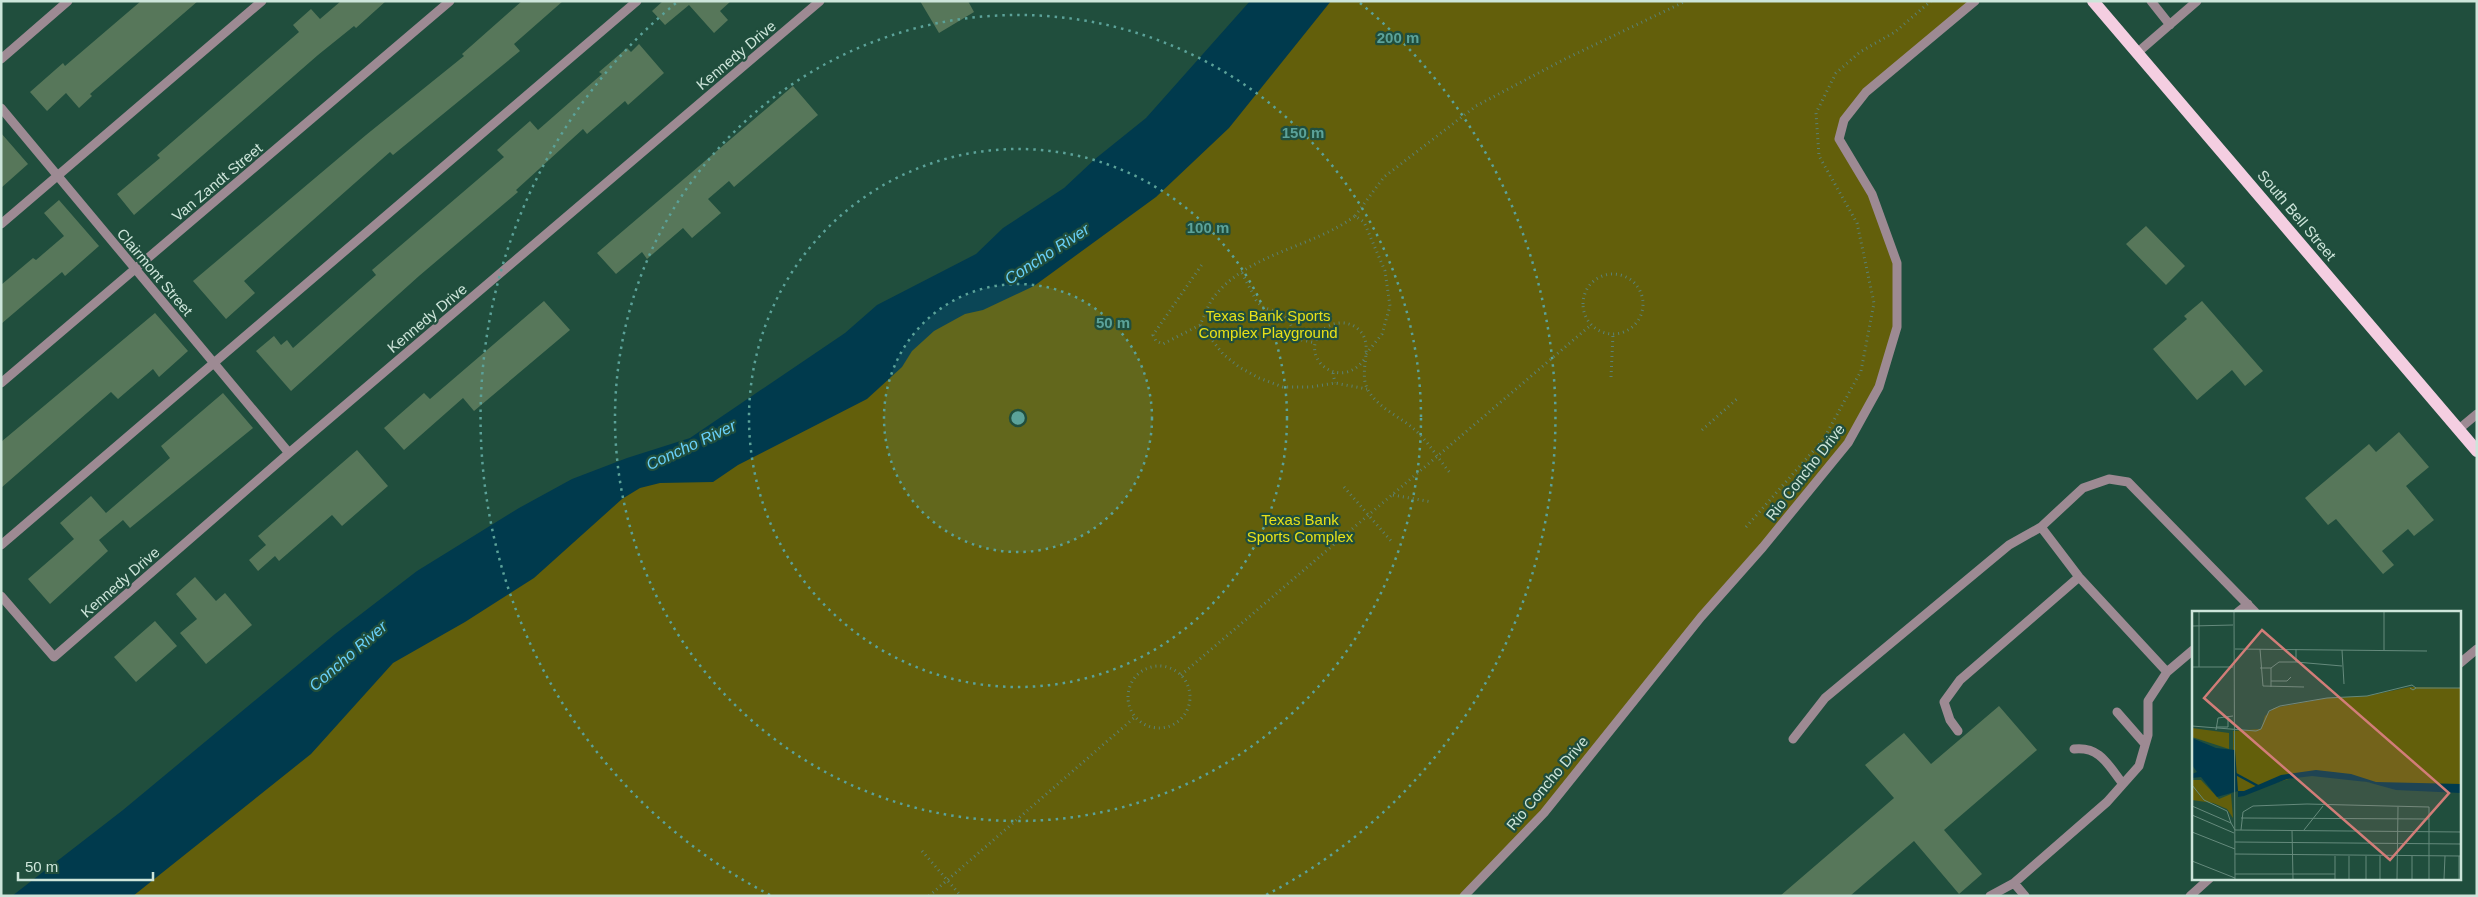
<svg xmlns="http://www.w3.org/2000/svg" width="2478" height="897" viewBox="0 0 2478 897" font-family="Helvetica,sans-serif">
  <style>
    .green { fill: #635f0b }
    .water { fill: #003a4d }
    .building { fill: #57775a }
    .lines { fill: none; stroke-linecap: round; stroke-linejoin: round }
    .path { stroke: #5b8172; stroke-width: 3; stroke-dasharray: 1 4; stroke-linecap: butt }
    .minor { stroke: #9d8a93; stroke-width: 9 }
    .major { stroke: #f4cee1; stroke-width: 12 }
    .ring { fill: none; stroke: #5ba299; stroke-width: 2.5; stroke-dasharray: 2.5 5 }
    .labels { text-anchor: middle; dominant-baseline: central; stroke-width: 4.5; stroke-linejoin: round; paint-order: stroke }
    .street-label { font-size: 15px; fill: #cde5da; stroke: #204e3d }
    .park-label { font-size: 15px; fill: #e8e018; stroke: #204e3d }
    .water-label { font-size: 16px; font-style: italic; fill: #69d0f9; stroke: #204e3d }
    .inset-river { fill: none; stroke: #003a4d; stroke-width: 2.5 }
    .inset-road { fill: none; stroke: #658a7c; stroke-width: 1 }
    .view { fill: #d27d78; fill-opacity: 0.15; stroke: #d27d78; stroke-width: 2.5 }
    .inset-edge { fill: none; stroke: #cde5da; stroke-width: 2.5 }
    .centre { fill: #5ba299; stroke: #204e3d; stroke-width: 2.5 }
    .ring-label { font-size: 15px; text-anchor: middle; font-weight: bold; fill: #5ba299; stroke: #204e3d; stroke-width: 4.5; stroke-linejoin: round; paint-order: stroke }
  </style>
  <rect width="100%" height="100%" fill="#204e3d"/>
  <path class="green" d="M1302 1H1975L1866 92 1844 120 1839 139 1872 194 1897 263V327L1879 387 1848 443 1544 813 1464 896H75L428 585 976 300Z"/>
  <path class="water" d="M1250 1H1331L1229 128 1156 197 1034 286 983 310 965 314 934 331 912 351 902 367 867 399 738 465 713 482 660 483 640 488 622 499 534 578 465 622 393 663 311 754 133 896H12L123 810 335 634 417 571 519 508 572 479 627 458 690 438 845 333 877 305 976 254 1003 228 1064 188 1095 159 1146 118Z"/>
  <path class="building" d="M141 1H198L90 94 92 96 79 108 66 93 47 111 30 92 63 63 65 66Z
    M341 1H386L356 28 354 26 318 55 134 215 117 194 160 158 157 155 299 32 293 25 311 9 320 19Z
    M522 1H563L514 44 520 51 393 155 390 152 244 281 255 293 226 319 193 281 366 135 464 56 462 54Z
    M663 1H731L720 11 728 20 714 33 689 5 665 25 652 11Z
    M920 1H968L974 12 939 33Z
    M639 44 664 73 628 105 625 101 587 134 583 129 516 190 518 192 419 276 291 391 256 351 274 336 281 345 287 340 293 348 376 275 372 270 504 157 497 150 530 121 538 130 602 74 599 72 627 48 631 52Z
    M793 86 818 115 734 187 729 181 708 199 721 213 692 238 683 228 647 259 642 252 616 274 597 253Z
    M1 133 28 164 1 188Z
    M59 200 99 246 65 276 62 272 1 324V285L33 258 36 260 64 236 44 213Z
    M2146 226 2185 266 2166 285 2126 244Z
    M544 301 570 330 474 411 463 398 404 450 384 428 424 393 430 399Z
    M2202 301 2263 371 2245 386 2232 370 2197 400 2153 349 2187 319 2184 316Z
    M155 313 188 351 159 377 153 369 118 399 111 392 1 488V442Z
    M223 393 253 428 130 528 123 520 99 540 108 551 50 604 28 579 74 539 60 523 91 496 106 513 170 458 161 446Z
    M2399 432 2429 467 2406 486 2434 520 2414 536 2408 529 2382 551 2394 565 2383 574 2336 519 2328 525 2305 498 2369 444 2376 452Z
    M357 450 388 486 342 526 332 515 279 561 275 556 258 571 249 560 266 545 258 536Z
    M195 577 216 601 225 593 252 625 206 664 180 633 197 619 176 594Z
    M155 621 177 646 136 682 114 657Z
    M1999 706 2037 750 1944 830 1982 874 1959 894 1914 841 1850 896H1780L1894 798 1865 765 1904 733 1931 764Z"/>
  <g class="lines">
    <path class="path" d="M1355 216 1384 177 1476 106 1565 59 1686 1
      M1242 273 1256 300 1262 307 1281 313 1289 321 1297 339 1316 343
      M1583 304a30 30 0 1 1 60 0a30 30 0 1 1-60 0Z
      M1200 325 1163 344 1156 341 1153 335 1203 263
      M1366 354 1382 334 1390 306 1385 271 1364 222 1355 216C1311 249 1244 253 1211 301 1207 308 1204 317 1200 325L1223 354 1239 367 1259 378 1283 387H1311L1335 383 1367 389
      M1364 360C1340 391 1300 359 1320 333 1329 322 1347 319 1358 329 1376 344 1357 371 1368 390 1378 408 1399 416 1414 429 1428 441 1439 460 1451 474
      M1333 373 1335 383
      M1611 377 1613 334
      M1702 430 1738 398
      M1344 487 1392 542
      M1393 495 1432 502
      M1746 527 1823 440 1861 371 1874 303 1857 223 1819 156 1816 113 1836 73 1860 52 1895 32 1931 1
      M1128 697a31 31 0 1 1 62 0a31 31 0 1 1-62 0Z
      M1181 675 1591 325
      M922 851 961 896
      M929 896 1135 717"/>
    <path class="minor" d="M2151 1 2170 25
      M2137 53 2197 1
      M1 59 68 1
      M1 108 289 453
      M1 224 262 1
      M1 383 450 1
      M2459 429 2477 414
      M2041 527 2079 577 2167 672 2193 650
      M1 545 637 1
      M1 596 54 657 289 453 820 1
      M2238 612 2248 604
      M2459 664 2477 649
      M2117 712 2145 744
      M1958 731 1950 720 1944 702 1960 680 2079 577
      M1793 739 1825 698 2009 545 2041 527 2083 488 2109 479 2128 482 2255 612
      M2074 749C2100 746 2108 765 2123 784
      M2014 883 2107 802 2139 766 2148 735V701L2167 672
      M1464 896 1544 813 1701 617 1763 547 1848 443 1879 387 1897 327V263L1872 194 1839 139 1844 120 1866 92 1975 1
      M1990 896 2014 883 2025 896
      M2190 896 2210 878"/>
    <path class="major" d="M2093 1 2477 451"/>
  </g>
  <circle cx="1018" cy="418" r="134" fill="#5ba299" fill-opacity=".12"/>
  <g class="ring">
    <circle cx="1018" cy="418" r="134"/>
    <circle cx="1018" cy="418" r="269"/>
    <circle cx="1018" cy="418" r="403"/>
    <path d="M770 895A538 538 0 0 1 676 3M1360 3A538 538 0 0 1 1266 895"/>
  </g>
  <g class="labels">
    <g class="street-label">
      <text transform="translate(736 55) rotate(-40)">Kennedy Drive</text>
      <text transform="translate(217 182) rotate(-40)">Van Zandt Street</text>
      <text transform="translate(2297 215) rotate(50)">South Bell Street</text>
      <text transform="translate(155 272) rotate(50)">Clairmont Street</text>
      <text transform="translate(427 318) rotate(-40)">Kennedy Drive</text>
      <text transform="translate(1805 472) rotate(-52)">Rio Concho Drive</text>
      <text transform="translate(120 582) rotate(-41)">Kennedy Drive</text>
      <text transform="translate(1547 783) rotate(-50)">Rio Concho Drive</text>
    </g>
    <g class="park-label">
      <text x="1268" y="315">Texas Bank Sports<tspan x="1268" dy="17">Complex Playground</tspan></text>
      <text x="1300" y="519">Texas Bank<tspan x="1300" dy="17">Sports Complex</tspan></text>
    </g>
    <g class="water-label">
      <text transform="translate(1047 254) rotate(-33)">Concho River</text>
      <text transform="translate(691 445) rotate(-25)">Concho River</text>
      <text transform="translate(348 656) rotate(-41)">Concho River</text>
    </g>
  </g>
  <g transform="translate(2192 611)">
    <rect width="269" height="269" fill="#204e3d"/>
    <path d="M218 76 269 77V177H204L124 160 52 181 41 179V120L69 118 73 105 82 97 135 87 175 85ZM0 117 37 122V138L0 126ZM0 169H9L27 188 39 183 41 207 35 198 21 192 0 189Z" fill="#635f0b"/>
    <path d="M0 127 24 137 43 139 46 180H52L89 164 124 159 159 163 184 171 269 173V182L204 179 175 171 120 165 95 168 52 185 46 186V180L25 186 9 166 0 167V163L5 161 0 154Z" fill="#003a4d"/>
    <path class="inset-river" d="M42 162 66 175"/>
    <path class="inset-road" d="M42 1 43 268M0 15 41 14M43 38 235 40M68 38 71 75 112 76M104 38V51L150 55M150 39 152 73M192 39V1M0 56H41M7 56V1M68 57H79V76M79 57 87 51H104M79 70H95L99 66M224 77H269M0 115 64 120 69 118 77 100 88 95 135 87 175 85 220 74 224 77 221 79 218 77M24 116H36V105M24 119 26 107 41 105M0 174 12 189 35 200 39 212M0 195 39 212 43 219 269 221M0 204 42 222M49 207 237 208M49 219 51 201 61 195 115 193 237 196V268M100 219 101 268M112 219 131 195M0 221 43 238M43 231 269 233M43 243 269 245M0 250 43 267M43 263H143M143 268V245M157 268V245M174 268V245M188 268V245M205 268 206 196M220 268V245M252 268 253 245M267 268V245"/>
    <path class="view" d="M70 19 257 182 198 249 12 87Z"/>
    <rect width="269" height="269" class="inset-edge"/>
  </g>
  <circle cx="1018" cy="418" r="8" class="centre"/>
  <g class="ring-label">
    <text x="1398" y="43">200 m</text>
    <text x="1303" y="138">150 m</text>
    <text x="1208" y="233">100 m</text>
    <text x="1113" y="328">50 m</text>
  </g>
  <rect width="2478" height="897" fill="none" stroke="#cde5da" stroke-width="5"/>
  <path d="M18 872v8h135v-8" fill="none" stroke="#cde5da" stroke-width="2.5"/>
  <text x="25" y="872" font-size="15" fill="#cde5da" stroke="#204e3d" stroke-width="4" paint-order="stroke">50 m</text>
</svg>
